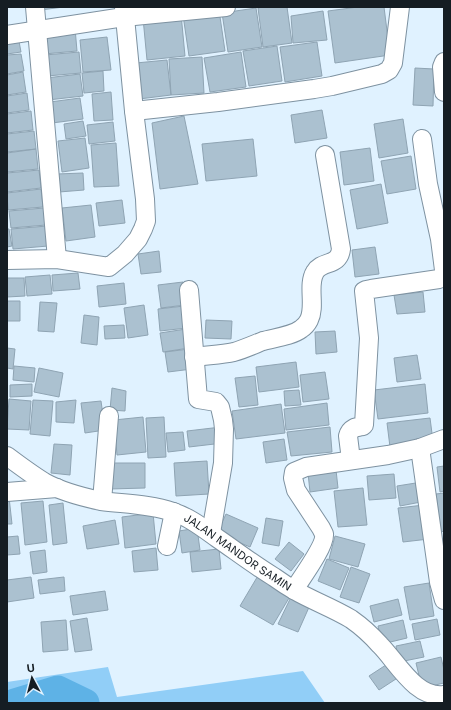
<svg xmlns="http://www.w3.org/2000/svg" width="451" height="710" viewBox="0 0 451 710" font-family="Inter,sans-serif">
  <style>
    .green { fill: #91cef7 }
    .lines { fill: none; stroke-linecap: round; stroke-linejoin: round }
    .river { stroke: #5eb2e6; stroke-width: 29 }
    .building { fill: #abc1d0; stroke: #8fa4b3 }
    .minor-casing { stroke: #7e92a1; stroke-width: 20 }
    .minor { stroke: #fff; stroke-width: 18 }
    .labels { text-anchor: middle; dominant-baseline: central; stroke-width: 3; stroke-linejoin: round; paint-order: stroke }
    .street-label { font-size: 11px; fill: #151d23; stroke: #e0f2ff }
  </style>
  <rect width="100%" height="100%" fill="#e0f2ff"/>
  <path class="green" d="M108 667 117 697 303 671 325 703H7V682Z"/>
  <g class="lines">
    <path class="river" d="M15 703 58 690 85 703"/>
  </g>
  <path class="building" d="M40 7H64L40 10Z
    M263 7H287L292 43 263 47 258 8Z
    M358 7H384L390 55 335 63 328 11Z
    M256 8 262 47 228 52 222 13Z
    M219 10 225 51 189 56 183 15Z
    M323 11 327 40 293 43 291 16Z
    M181 14 185 56 147 60 143 18Z
    M75 28 77 51 44 54 42 32Z
    M18 36 21 52 7 54V37Z
    M107 37 111 70 83 72 80 40Z
    M317 42 322 76 285 82 280 47Z
    M277 46 282 81 249 86 243 51Z
    M79 52 81 73 47 76 45 55Z
    M241 52 246 87 210 92 204 58Z
    M21 54 24 71 7 74V55Z
    M202 57 204 93 171 95 169 59Z
    M167 60 171 95 139 99 136 63Z
    M415 68 434 69 433 106 413 105Z
    M103 71 104 91 84 93 82 73Z
    M23 72 26 92 7 95V75Z
    M80 74 83 96 48 100 46 78Z
    M111 92 113 120 94 121 92 94Z
    M27 93 29 110 7 113V96Z
    M80 98 83 119 52 123 50 102Z
    M322 110 327 138 295 143 291 115Z
    M31 111 33 130 7 133V114Z
    M184 116 198 184 160 189 152 123Z
    M403 119 408 153 379 158 374 124Z
    M83 121 86 136 66 139 64 124Z
    M113 122 115 141 89 144 87 125Z
    M34 131 36 149 7 152V134Z
    M85 138 89 168 62 172 58 141Z
    M253 139 257 176 206 181 202 144Z
    M116 143 119 186 94 187 91 145Z
    M370 148 374 181 344 185 340 152Z
    M36 149 38 169 7 172V153Z
    M411 156 416 189 387 194 381 161Z
    M39 170 41 188 7 192V173Z
    M83 173 84 190 59 192 57 174Z
    M381 184 388 223 357 229 350 190Z
    M41 189 43 207 8 210 7 193Z
    M122 200 125 223 99 226 96 203Z
    M91 205 95 237 66 241 62 208Z
    M44 208 46 225 11 228 9 211Z
    M47 226 48 246 13 249 11 229Z
    M7 229H9L12 246 7 247Z
    M375 247 379 274 355 277 352 250Z
    M159 251 161 272 141 274 138 254Z
    M78 273 80 289 53 291 52 275Z
    M50 275 52 294 27 296 25 277Z
    M7 278H24L25 296 7 297Z
    M183 282 185 305 161 308 158 285Z
    M124 283 126 304 99 307 97 286Z
    M423 292 425 312 397 314 394 295Z
    M7 301H20V321H7Z
    M40 302 57 303 54 332 38 331Z
    M144 305 148 335 128 338 124 308Z
    M184 306 187 328 160 331 158 309Z
    M84 315 99 317 97 345 81 343Z
    M206 320 232 321 231 339 205 338Z
    M124 325 125 338 105 339 104 326Z
    M186 329 189 348 163 352 160 333Z
    M335 331 337 352 316 354 315 332Z
    M7 348 15 349 13 369 7 368Z
    M189 349 192 369 168 372 165 352Z
    M417 355 421 379 397 382 394 358Z
    M296 362 299 387 259 392 256 367Z
    M14 366 35 368 34 382 13 380Z
    M39 368 63 373 59 397 34 392Z
    M325 372 329 399 303 402 300 375Z
    M255 376 258 405 239 407 235 378Z
    M32 384V396L10 397V385Z
    M425 384 428 413 378 419 374 390Z
    M112 388 126 391 125 411 110 410Z
    M299 390 301 405 285 406 284 391Z
    M9 399 31 401 29 430 7 429Z
    M33 400 53 401 50 436 30 434Z
    M76 400 74 423 56 422V402Z
    M101 401 105 430 85 433 81 403Z
    M327 403 329 425 286 430 284 409Z
    M281 404 285 433 236 439 232 411Z
    M143 417 146 452 117 455 114 420Z
    M164 417 166 457 148 458 146 418Z
    M430 418 433 441 390 447 387 423Z
    M221 427 223 443 189 447 187 431Z
    M330 427 332 452 291 456 287 432Z
    M183 432 185 450 168 452 166 433Z
    M284 439 287 460 266 463 263 442Z
    M54 444 72 445 70 475 51 473Z
    M207 461 209 494 176 496 174 463Z
    M110 463H145V488L110 489Z
    M444 466V491L440 492 437 467Z
    M336 470 338 488 310 492 308 473Z
    M394 474 396 498 369 500 367 476Z
    M422 482 421 502 400 506 397 486Z
    M363 488 367 525 338 527 334 491Z
    M444 493V531L441 532 436 494Z
    M7 497H9L12 524H7Z
    M43 501 47 542 25 545 21 503Z
    M63 503 67 543 53 545 49 505Z
    M424 505 429 539 403 542 398 508Z
    M153 513 156 544 125 548 122 517Z
    M226 514 258 528 250 547 217 533Z
    M266 518 283 521 279 546 262 543Z
    M115 520 119 544 87 549 83 526Z
    M197 528 200 550 182 553 179 531Z
    M18 536 20 554 7 555V537Z
    M335 536 365 544 358 567 329 559Z
    M289 542 304 554 291 571 275 559Z
    M156 548 158 570 134 572 132 551Z
    M219 549 221 569 192 572 190 552Z
    M45 550 47 572 33 574 30 552Z
    M327 559 349 568 340 590 318 581Z
    M351 567 370 574 359 603 340 597Z
    M259 574 292 593 273 625 240 606Z
    M31 577 34 598 7 602V580Z
    M64 577 65 591 40 594 38 580Z
    M429 583 434 616 410 620 404 587Z
    M105 591 108 610 73 615 70 596Z
    M291 597 310 605 298 632 278 624Z
    M398 599 402 615 374 622 370 606Z
    M87 618 92 650 75 652 70 621Z
    M437 619 440 635 415 640 412 624Z
    M66 620 68 650 43 652 41 622Z
    M403 620 407 638 382 644 378 626Z
    M420 641 424 657 399 662 396 646Z
    M441 657 444 670V683L422 688 416 663Z
    M389 663 399 677 379 690 369 676Z"/>
  <g class="lines">
    <defs>
      <g id="minor">
        <path d="M35 7 57 259"/>
        <path d="M7 35 124 17 226 7"/>
        <path d="M444 62 442 67 444 92"/>
        <path d="M134 111 218 102 314 89 332 86 382 74 389 70 393 63 400 7"/>
        <path d="M422 139 428 184 440 239 444 270"/>
        <path d="M7 260 57 259 109 267 125 254 138 239 143 229 146 221 145 199 134 111 124 7"/>
        <path d="M189 290 198 399 216 402 220 407 223 420 224 429 223 463 211 533"/>
        <path d="M194 357C207 355 221 355 234 352 244 349 253 345 263 341 274 338 292 336 301 329 304 327 307 324 309 320 316 306 307 285 315 272 322 260 339 267 341 249L325 155"/>
        <path d="M420 448 439 582 444 600"/>
        <path id="s1" d="M7 456C19 465 31 474 44 482 62 492 82 497 101 501 125 504 150 504 173 512 189 517 203 528 217 538 236 551 254 565 274 577 281 582 287 586 294 590 313 601 333 608 351 619 361 626 372 636 380 645 397 662 416 699 444 695"/>
        <path d="M351 460 348 436C350 428 356 427 363 426L364 425 369 338 364 291 366 290 371 289 439 279 444 276"/>
        <path d="M7 492 57 488"/>
        <path d="M102 501 109 416"/>
        <path d="M167 546 174 512"/>
        <path d="M294 590C300 580 326 545 324 534 323 532 322 530 321 528L296 490 293 478 294 472 306 467 388 455 420 448 444 439"/>
      </g>
    </defs>
    <use href="#minor" class="minor-casing"/>
    <use href="#minor" class="minor"/>
  </g>
  <g class="labels">
    <g class="street-label">
      <text stroke="none"><textPath href="#s1" startOffset="255">JALAN MANDOR SAMIN</textPath></text>
    </g>
  </g>
  <rect width="451" height="710" fill="none" stroke="#151d23" stroke-width="16"/>
  <g transform="translate(32 678) rotate(353)" stroke="#e0f2ff" stroke-width="3" paint-order="stroke">
  <path d="M0-3L7 15L0 10L-7 15Z" fill="#151d23"/>
  <text y="-6" font-size="11" font-weight="bold" text-anchor="middle" fill="#151d23">U</text>
  </g>
</svg>
